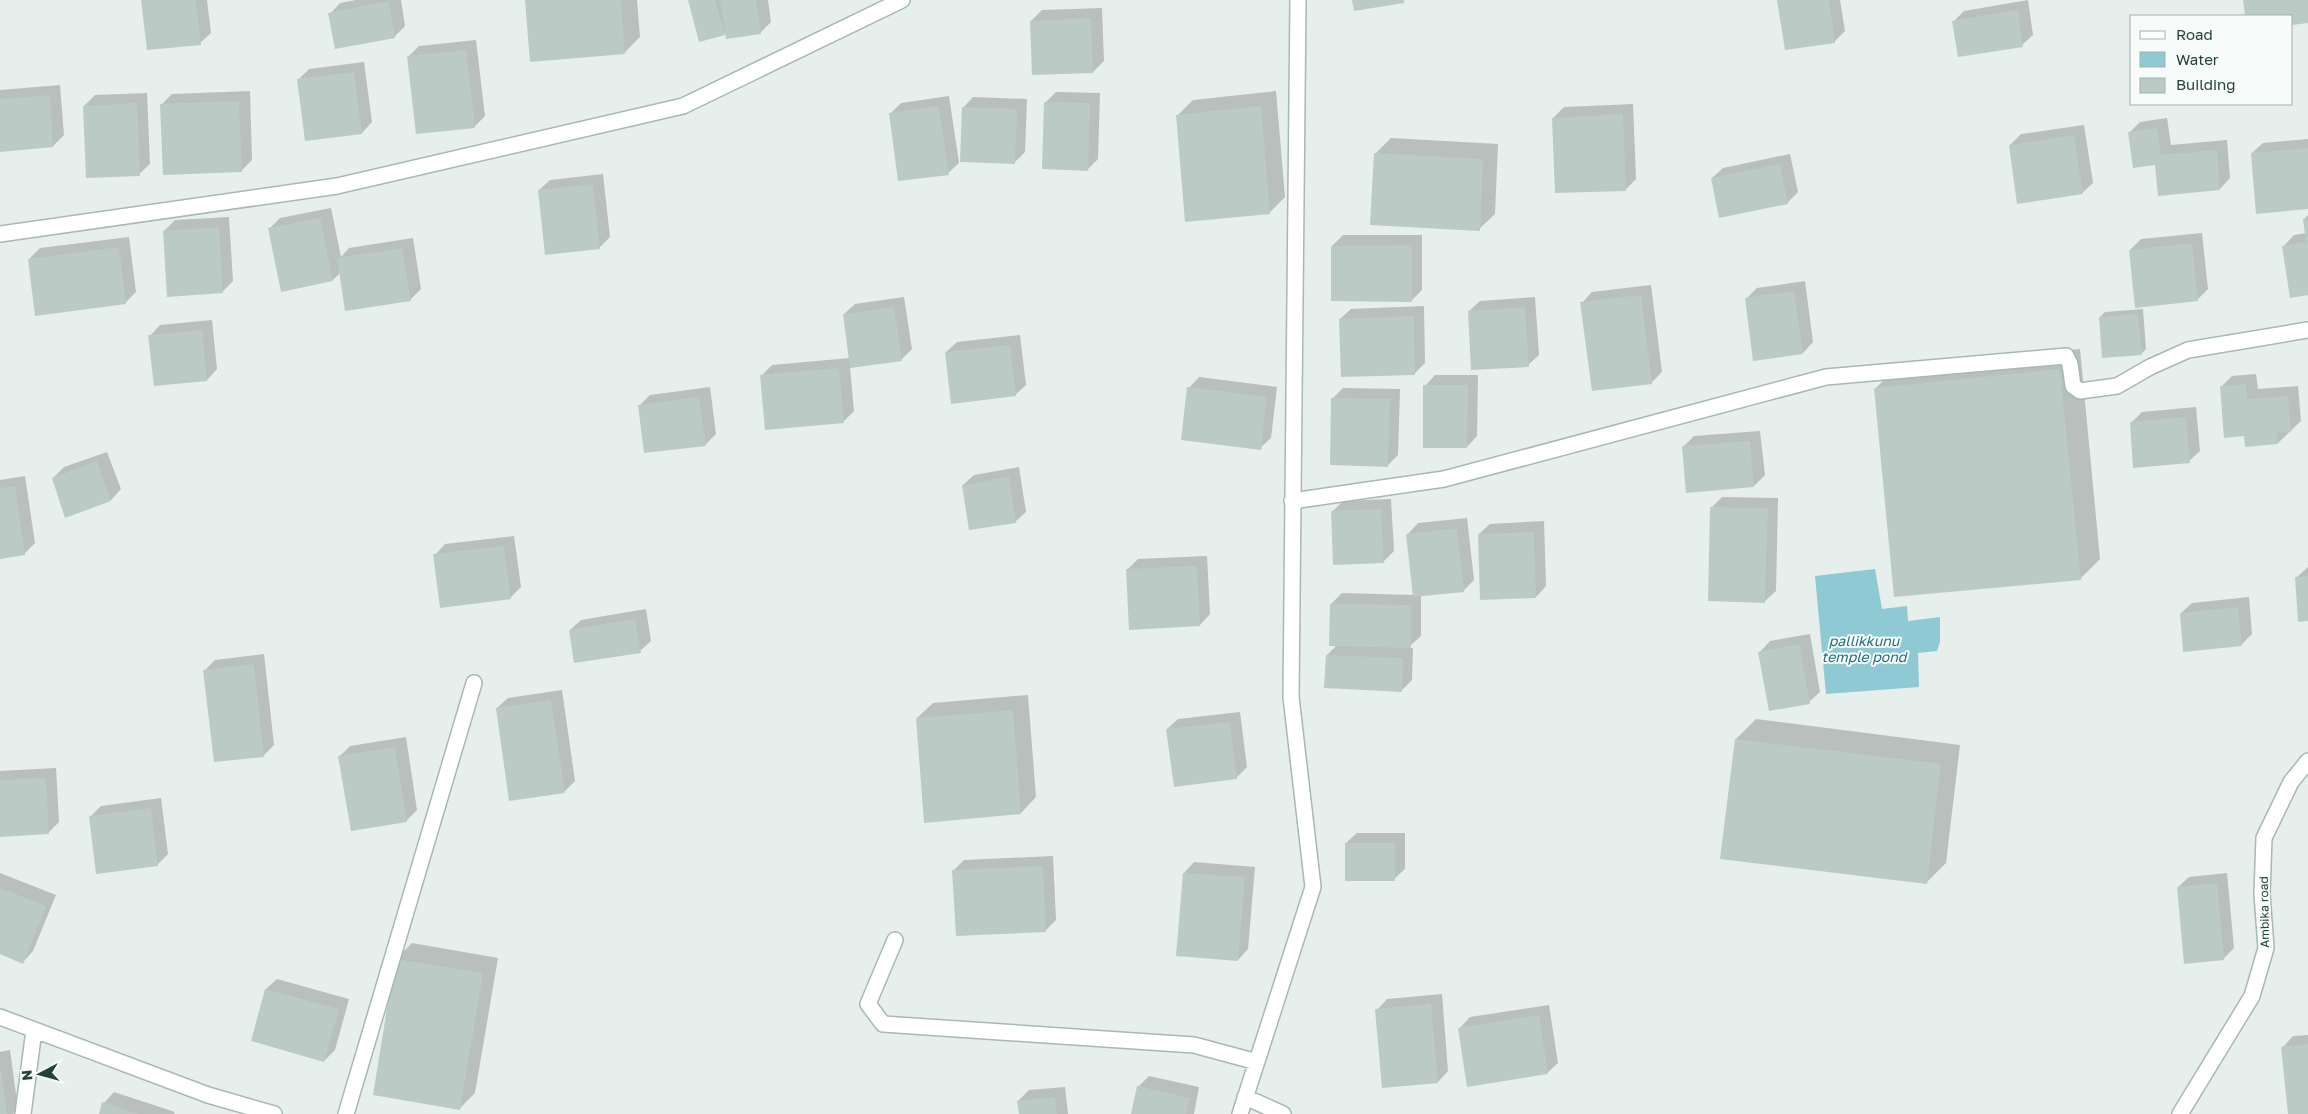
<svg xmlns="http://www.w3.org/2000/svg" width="2308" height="1114" viewBox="0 0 2308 1114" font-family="'Golos Text',sans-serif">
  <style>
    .water { fill: #8ec9d4 }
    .shadow { fill: #0003 }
    .building { fill: #bbcac4 }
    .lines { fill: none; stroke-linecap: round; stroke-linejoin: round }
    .minor-casing { stroke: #a8b8b2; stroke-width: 18 }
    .minor { stroke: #fff; stroke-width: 15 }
    .labels { text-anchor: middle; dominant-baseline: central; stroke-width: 4; stroke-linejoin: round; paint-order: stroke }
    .street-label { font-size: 12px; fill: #24423a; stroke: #f7fbf9 }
    .water-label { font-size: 14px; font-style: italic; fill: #1c6f80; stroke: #f7fbf9 }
  </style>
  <rect width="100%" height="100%" fill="#e6efeb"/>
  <path class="water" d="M1875 569 1882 609 1907 606 1908 621 1940 617V642L1937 651 1918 653 1919 687 1826 694 1815 576Z"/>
  <path class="shadow" d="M143 0H207L211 33 200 43Z
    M356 0H401L405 26 394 37 330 14 340 3Z
    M526 0H637L640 37 624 53Z
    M689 0H768L771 22 760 33 726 32 724 34Z
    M1778 0H1840L1845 31 1834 42Z
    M2028 0 2033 35 2022 45 1953 22 1964 11Z
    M2244 0H2308V22L2292 23V16H2246Z
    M1102 8 1104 61 1093 72 1031 21 1042 10Z
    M476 40 485 116 474 127 409 56 419 46Z
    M364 62 372 122 362 133 298 80 309 69Z
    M60 85 64 135 53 146 0 151V90Z
    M250 91 252 160 242 170 161 105 172 94Z
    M1276 91 1285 197 1269 213 1177 116 1193 100Z
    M1056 92 1100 93 1098 159 1088 169 1046 102Z
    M147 93 150 164 139 174 84 106 95 95Z
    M949 96 959 163 948 173 890 114 901 103Z
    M973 97 1027 99 1025 152 1014 163 963 108Z
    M1633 104 1636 179 1626 189 1553 118 1564 107Z
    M2167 118 2171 145 2227 140 2230 178 2220 189 2156 164 2129 133 2140 122Z
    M2084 125 2093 183 2082 193 2010 145 2021 134Z
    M1391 138 1498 144 1495 214 1479 229 1375 154Z
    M2308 139V208L2252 153 2263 143Z
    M1790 154 1798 192 1787 203 1712 178 1723 168Z
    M603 174 610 237 599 248 539 190 550 180Z
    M331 208 341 257 349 248 413 238 421 289 410 300 341 272 333 280 269 229 280 218Z
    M2308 215V294L2284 246 2294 235 2306 233 2304 219Z
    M229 217 233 281 222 292 164 231 175 220Z
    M2202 233 2208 289 2197 300 2130 250 2141 239Z
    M1343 235H1422V290L1412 300 1332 246Z
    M129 237 136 292 125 303 29 259 40 248Z
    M1805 281 1813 342 1803 353 1746 299 1757 288Z
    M1651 285 1662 372 1651 383 1582 303 1592 292Z
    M904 297 912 349 901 360 850 367 854 411 843 422 761 376 772 365 850 358 844 314 855 304Z
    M1535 297 1539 355 1528 365 1469 311 1480 301Z
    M1424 306 1425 363 1415 373 1340 319 1351 309Z
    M2143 309 2146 349 2141 354 2100 317 2105 312Z
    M212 320 217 369 207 380 150 336 160 325Z
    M1020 335 1026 385 1015 395 946 352 957 342Z
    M2080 349 2100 559 2080 579 1876 388 1896 368Z
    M2256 374 2258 389 2298 386 2301 421 2278 443 2245 435 2221 387 2232 376Z
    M1435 375H1478L1477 436 1467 447 1425 386Z
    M1199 377 1277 387 1271 438 1260 448 1189 388Z
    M710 387 716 434 705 445 639 406 650 395Z
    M1343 388 1400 389 1398 455 1388 465 1332 399Z
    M2196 407 2200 451 2189 461 2131 423 2142 412Z
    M1760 431 1765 475 1754 486 1683 447 1694 436Z
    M107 452 121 489 111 500 53 478 64 467Z
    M1019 467 1026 512 1015 522 963 485 974 475Z
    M25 476 35 543 24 554 0 558V480Z
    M1722 497 1778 498 1776 591 1765 601 1712 507Z
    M1391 499 1394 551 1384 561 1332 512 1343 501Z
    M1467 518 1474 580 1463 591 1421 595V636L1408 648H1413L1412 680 1401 691 1327 655 1337 645 1331 604 1342 593 1414 595 1408 534 1418 523Z
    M1544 521 1546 586 1536 597 1479 534 1490 524Z
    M514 536 521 587 510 598 435 555 445 544Z
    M1207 556 1210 614 1200 625 1128 569 1138 559Z
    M2308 567V620L2297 577Z
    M2249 597 2252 634 2241 645 2181 613 2192 603Z
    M646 609 651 641 640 651 570 630 581 620Z
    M1810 634 1820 692 1809 702 1760 652 1770 641Z
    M264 654 274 745 263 756 204 671 215 660Z
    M562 690 575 781 564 792 497 708 508 698Z
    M1028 695 1036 797 1021 813 917 718 933 703Z
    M1240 712 1247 767 1236 778 1167 729 1178 719Z
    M1756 719 1960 745 1946 863 1926 883 1736 739Z
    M406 737 417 810 406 821 340 756 350 746Z
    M56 768 59 822 49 832 0 835V771Z
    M161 798 168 854 157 865 90 817 101 806Z
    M1357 833H1405V869L1394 879 1346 843Z
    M1053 856 1056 920 1045 931 953 871 964 860Z
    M1194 862 1255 867 1248 949 1238 960 1184 873Z
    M0 873 56 895 33 951 23 962 0 953Z
    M2227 873 2234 948 2223 959 2178 887 2189 877Z
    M412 943 498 958 475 1093 460 1108 396 959Z
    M277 979 349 999 335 1050 324 1061 252 1040 266 989Z
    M1442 994 1448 1071 1438 1082 1377 1010 1387 999Z
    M1549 1005 1558 1063 1547 1073 1460 1028 1470 1017Z
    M2308 1035V1114H2289L2283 1047 2293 1036Z
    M10 1050 18 1109 13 1114H0V1052Z
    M1149 1076 1199 1087 1194 1114H1132L1138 1087Z
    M1065 1087 1068 1114H1020L1018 1101 1029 1090Z
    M114 1092 175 1112 174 1114H100L104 1103Z"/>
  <path class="building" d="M141 0H196L201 45 147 50Z
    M525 0H621L625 54 530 62Z
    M688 0H715L725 35 699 42Z
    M720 0H756L761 34 726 39Z
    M1352 0H1404V3L1354 11Z
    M1777 0H1829L1835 43 1785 50Z
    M2243 0H2308V23L2292 25V16H2245Z
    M389 1 395 38 335 49 328 13Z
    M2018 10 2023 47 1958 57 1952 21Z
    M1091 18 1093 73 1032 75 1030 21Z
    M466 50 475 128 416 134 407 56Z
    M354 72 362 134 305 141 297 79Z
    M50 95 53 147 0 152V99Z
    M239 101 242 172 163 175 160 104Z
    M1044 102 1090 103 1088 171 1042 169Z
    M137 103 140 176 86 178 83 106Z
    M939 106 949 175 898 181 889 113Z
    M1261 106 1270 214 1185 222 1176 115Z
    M962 107 1017 109 1015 164 960 162Z
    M1623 114 1626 191 1555 193 1552 118Z
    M2157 128 2161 155 2217 150 2220 190 2158 196 2155 165 2133 168 2128 132Z
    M2074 135 2083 194 2017 204 2009 145Z
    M2308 148V209L2256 214 2251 153Z
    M1374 153 1483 159 1480 231 1370 225Z
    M1780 164 1788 204 1719 218 1711 178Z
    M593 184 600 249 545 255 538 190Z
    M320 218 333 281 281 292 268 228Z
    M2308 218V295L2290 298 2282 246 2306 242 2303 219Z
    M219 227 223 293 167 297 163 231Z
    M2192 243 2198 301 2135 308 2129 250Z
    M1412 245V302L1331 301V246Z
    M119 247 126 304 35 316 28 259Z
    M402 248 411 301 345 311 337 258Z
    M1794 291 1803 354 1753 361 1745 298Z
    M1641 295 1652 384 1592 391 1580 302Z
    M894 307 902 361 850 368 843 314Z
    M1525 307 1529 367 1471 370 1468 311Z
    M2138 314 2142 355 2102 358 2099 317Z
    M1414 316 1415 375 1341 377 1339 319Z
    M202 330 207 381 154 386 148 335Z
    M1010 345 1016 396 951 404 945 352Z
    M839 368 844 423 765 430 760 375Z
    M2060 369 2081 580 1894 597 1874 388Z
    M2246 384 2247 399 2288 396 2291 432 2277 433 2278 444 2245 447 2244 436 2224 438 2220 386Z
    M1423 385H1468L1467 448H1423Z
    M1187 387 1267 397 1261 450 1181 440Z
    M699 397 706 446 644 453 638 405Z
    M1331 398 1390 399 1388 467 1330 465Z
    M2186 417 2190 463 2133 468 2130 422Z
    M1750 441 1754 487 1686 493 1682 446Z
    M97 461 111 501 65 518 52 478Z
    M1009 477 1016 523 969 530 962 485Z
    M15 486 25 555 0 559V488Z
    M1710 507 1768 508 1765 603 1708 601Z
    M1381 509 1384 563 1333 565 1331 511Z
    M1457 528 1464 592 1413 597 1406 534Z
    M1534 532 1536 598 1480 600 1478 534Z
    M504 546 511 599 440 608 433 554Z
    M1197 566 1200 626 1129 630 1126 569Z
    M2308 576V621L2298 622 2295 577Z
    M1330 604 1411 605V648L1329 646Z
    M2238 607 2242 646 2183 652 2180 613Z
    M635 619 641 653 574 663 569 630Z
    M1799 644 1810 704 1769 711 1758 652Z
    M1326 655 1403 658 1402 692 1324 688Z
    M254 664 264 757 214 762 203 670Z
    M551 700 565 793 509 801 496 708Z
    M1013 710 1021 814 924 823 916 718Z
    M1230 722 1237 779 1174 787 1166 729Z
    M1735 739 1941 764 1927 884 1720 859Z
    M395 747 407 822 351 831 338 756Z
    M46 778 49 834 0 837V780Z
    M151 808 158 866 96 874 89 816Z
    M1345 843H1395V881H1345Z
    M1043 866 1046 932 956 936 952 870Z
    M1183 873 1245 877 1238 961 1176 956Z
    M2217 883 2224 960 2184 964 2177 887Z
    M0 888 46 906 23 964 0 954Z
    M395 959 483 973 460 1110 373 1095Z
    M265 989 339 1009 324 1062 251 1041Z
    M1431 1004 1438 1083 1382 1088 1375 1009Z
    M1539 1015 1548 1074 1467 1087 1458 1028Z
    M2308 1044V1114H2288L2281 1047Z
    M0 1070H1L7 1114H0Z
    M1137 1086 1190 1098 1186 1114H1131Z
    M1055 1097 1057 1114H1019L1017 1101Z
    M102 1102 138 1114H99Z"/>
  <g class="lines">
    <defs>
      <path id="minor" d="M0 234 337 186 683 106 902 0
        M1292 501 1444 479 1826 377 2066 356 2070 364 2073 386 2080 391 2117 386 2150 367 2188 350 2308 330
        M895 940 868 1004 883 1024 1194 1045 1257 1062
        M0 1017 208 1095 274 1114
        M1245 1097 1283 1114
        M23 1114 34 1030
        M346 1114 474 683
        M1240 1114 1313 887 1291 697 1298 0
        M2180 1114 2252 996 2266 948 2262 894 2264 838 2291 782 2308 761"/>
    </defs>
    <use href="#minor" class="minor-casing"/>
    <use href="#minor" class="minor"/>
  </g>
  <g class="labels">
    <g class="street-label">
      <text transform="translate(2264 912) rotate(-91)">Ambika road</text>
    </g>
    <g class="water-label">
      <text x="1864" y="640">pallikkunu<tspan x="1864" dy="16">temple pond</tspan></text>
    </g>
  </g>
  <rect x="2130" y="15" width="162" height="90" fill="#f7fbf9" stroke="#a3b1ad"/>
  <rect x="2140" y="31" width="25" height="8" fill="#ffffff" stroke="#a3b1ad"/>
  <text x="2176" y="40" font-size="15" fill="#24423a">Road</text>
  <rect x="2140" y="52" width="25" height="15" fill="#8ec9d4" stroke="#a3b1ad"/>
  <text x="2176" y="65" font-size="15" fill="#24423a">Water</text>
  <rect x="2140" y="78" width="25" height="15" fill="#bbcac4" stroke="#a3b1ad"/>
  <text x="2176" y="90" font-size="15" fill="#24423a">Building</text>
  <g transform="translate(40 1074) rotate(264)" stroke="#f7fbf9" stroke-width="4" paint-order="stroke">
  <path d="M0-4L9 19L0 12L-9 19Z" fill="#24423a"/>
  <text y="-8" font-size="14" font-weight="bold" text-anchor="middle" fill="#24423a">N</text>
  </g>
</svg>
